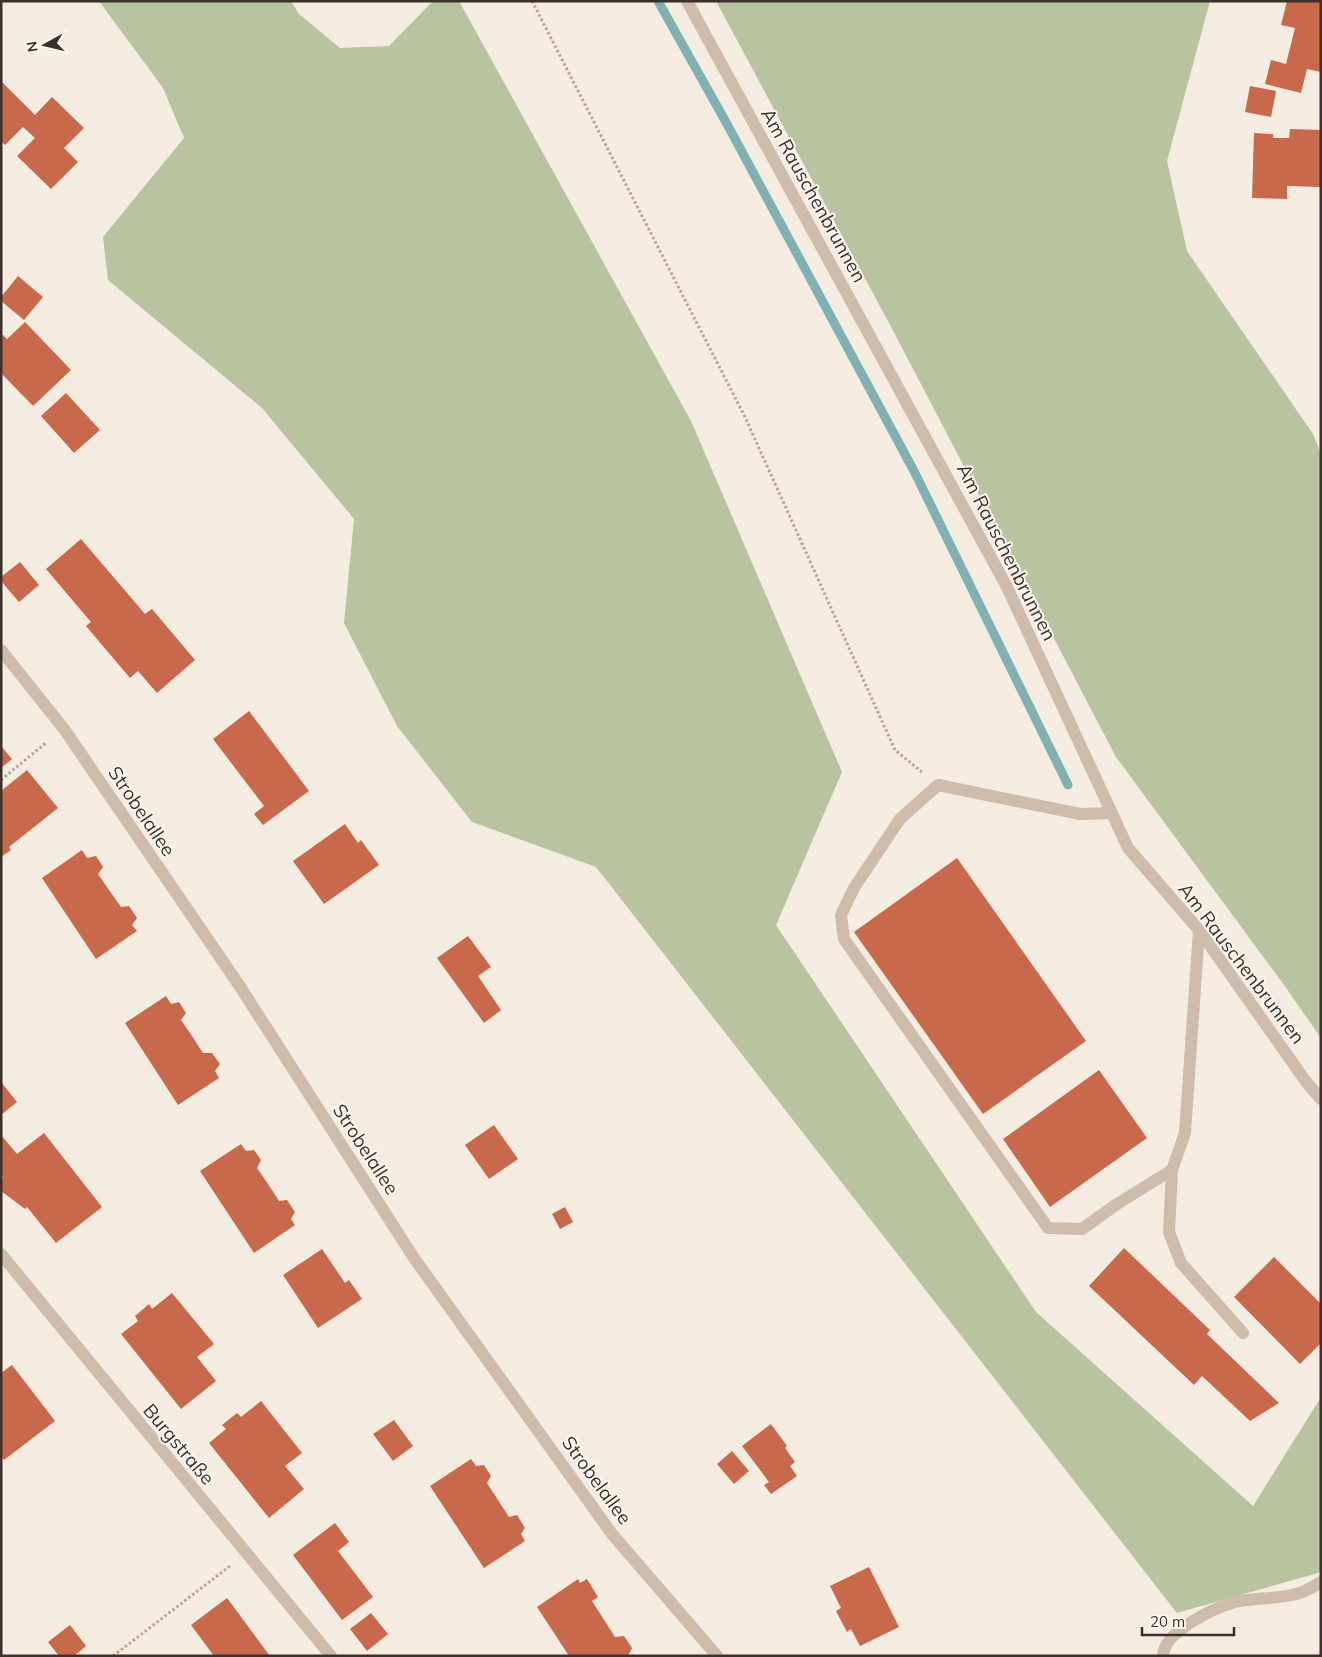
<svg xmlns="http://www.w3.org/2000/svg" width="1322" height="1657" viewBox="0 0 1322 1657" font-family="Mulish,sans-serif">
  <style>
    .green { fill: #b8c4a0 }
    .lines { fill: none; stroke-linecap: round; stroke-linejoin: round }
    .stream { stroke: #7fb0b2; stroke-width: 9 }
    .building { fill: #c8694b }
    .path { stroke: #b9a596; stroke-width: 3; stroke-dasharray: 2.5 2.5; stroke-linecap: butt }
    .service { stroke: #cdbbac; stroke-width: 12 }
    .minor { stroke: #cdbbac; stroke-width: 12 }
    .labels { text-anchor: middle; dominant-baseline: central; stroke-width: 4; stroke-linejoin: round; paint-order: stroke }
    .street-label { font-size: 19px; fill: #3b302b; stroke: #fbf5ee }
  </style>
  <rect width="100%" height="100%" fill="#f4ebe1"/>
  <path class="green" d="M99 1H291L299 14 340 48 389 46 433 1H459L691 421 842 772 776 925 1036 1312 1253 1506 1321 1397V1571L1318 1573 1177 1613 596 867 472 822 397 726 344 623 354 519 262 408 108 280 103 237 184 138 163 88Z
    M716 1H1210L1167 161 1187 251 1313 434 1321 454V1038L1284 985 1116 757 890 325Z"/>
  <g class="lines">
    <path class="stream" d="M658 1 727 124 914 471 1068 785"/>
  </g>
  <path class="building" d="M1287 1H1321V72L1307 69 1301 93 1265 84 1271 60 1286 64 1295 28 1281 25Z
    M1 81 35 115 52 97 84 128 64 148 78 162 51 189 17 156 35 138 23 127 5 145 1 141Z
    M1250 86 1276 91 1271 117 1245 112Z
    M1290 129 1321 130V187L1287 186V199L1252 198 1254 133 1273 134V138H1289Z
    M18 276 43 297 24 320 1 301V297Z
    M25 322 71 370 33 406 1 373V337L3 335 7 339Z
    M66 393 100 430 74 453 41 416Z
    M81 539 145 614 152 609 195 660 157 693 138 671 130 678 86 626 91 622 46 569Z
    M20 562 39 585 19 602 1 581V577Z
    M249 711 309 791 263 825 254 814 264 806 213 739Z
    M1 746 12 759 1 768Z
    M27 770 58 808 9 847 11 850 1 857V791Z
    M345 824 358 843 361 840 379 865 324 904 293 861Z
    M82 850 87 858 96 856 103 867 98 874 109 890 121 907 129 906 137 918 132 925 137 931 96 959 42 878Z
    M957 858 1086 1041 983 1114 854 932Z
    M468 936 491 967 478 976 501 1010 484 1023 437 958Z
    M166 996 171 1004 179 1002 186 1013 181 1020 192 1036 203 1053H212L220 1064 215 1071 219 1078 178 1105 125 1023Z
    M1099 1070 1147 1138 1050 1207 1003 1139Z
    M1 1082 17 1102 1 1115Z
    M494 1125 518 1159 489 1179 465 1145Z
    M44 1133 102 1207 56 1243 27 1207 25 1209 1 1191V1180L3 1177 1 1174V1135L17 1154Z
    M241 1144 246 1151 254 1150 261 1160 257 1168 268 1184 279 1201 287 1200 295 1212 291 1219 295 1225 254 1253 200 1171Z
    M565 1207 573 1222 560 1229 552 1214Z
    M1124 1248 1210 1330 1207 1334 1279 1403 1250 1421 1202 1376 1194 1385 1089 1286Z
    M322 1249 345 1283 349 1280 362 1299 318 1328 283 1275Z
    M1274 1257 1321 1304V1343L1300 1364 1234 1297Z
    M172 1293 214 1344 197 1357 216 1381 181 1409 121 1334 138 1321 135 1316 149 1304 152 1309Z
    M12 1365 55 1421 4 1460 1 1456V1373Z
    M261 1401 302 1453 285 1466 304 1489 269 1518 209 1443 226 1429 222 1425 237 1413 241 1417Z
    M394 1420 413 1446 393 1461 373 1434Z
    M771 1424 787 1446 785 1448 795 1462 790 1466 797 1476 771 1494 764 1485 769 1482 742 1446Z
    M732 1451 749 1471 734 1484 717 1464Z
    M471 1459 476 1466 484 1465 491 1476 487 1483 509 1517 517 1515 525 1528 521 1534 525 1541 484 1568 430 1486Z
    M335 1523 349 1542 338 1551 373 1597 342 1620 293 1555Z
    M869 1567 899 1627 860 1646 851 1629 847 1632 836 1611 841 1608 830 1586Z
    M578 1579 580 1583 587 1579 598 1597 592 1601 615 1637 624 1636 632 1648 628 1656H569L537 1607Z
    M227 1598 270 1656H214L191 1625Z
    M371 1613 388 1634 367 1651 350 1629Z
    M70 1625 86 1646 74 1656H59L48 1642Z"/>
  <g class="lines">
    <path class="path" d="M532 1 745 417 895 750 922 772
      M1 780 47 742
      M113 1656 230 1566"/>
    <path class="service" d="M1112 813 1080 814 938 785 900 819 854 888 841 915 844 939 1048 1228 1082 1229 1117 1204 1172 1170 1185 1133 1199 930
      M1172 1170 1169 1232 1181 1263 1243 1333"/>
    <path class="minor" d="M687 1 1007 587 1128 848 1199 930 1307 1083 1321 1099
      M1 650 64 729 239 985 414 1258 612 1534 717 1656
      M1 1254 331 1656
      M1163 1656C1163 1632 1214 1608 1235 1602 1254 1598 1276 1599 1296 1594 1305 1592 1313 1587 1321 1582"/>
  </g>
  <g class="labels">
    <g class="street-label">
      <text transform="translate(814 195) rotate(61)">Am Rauschenbrunnen</text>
      <text transform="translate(1007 552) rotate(63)">Am Rauschenbrunnen</text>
      <text transform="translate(142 811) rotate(56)">Strobelallee</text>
      <text transform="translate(1242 963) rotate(53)">Am Rauschenbrunnen</text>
      <text transform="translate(366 1149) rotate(57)">Strobelallee</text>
      <text transform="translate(179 1444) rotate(50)">Burgstraße</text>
      <text transform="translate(597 1480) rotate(54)">Strobelallee</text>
    </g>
  </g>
  <rect width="1322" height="1657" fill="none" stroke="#3b302b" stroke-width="5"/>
  <g transform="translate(45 45) rotate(262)" stroke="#fbf5ee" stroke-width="4" paint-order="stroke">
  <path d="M0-4L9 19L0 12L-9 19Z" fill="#3b302b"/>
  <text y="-8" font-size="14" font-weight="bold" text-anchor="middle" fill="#3b302b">N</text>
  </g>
  <path d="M1142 1627v8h92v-8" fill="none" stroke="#3b302b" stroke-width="2.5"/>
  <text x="1150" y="1627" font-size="15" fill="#3b302b" stroke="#fbf5ee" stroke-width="4" paint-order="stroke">20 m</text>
</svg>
